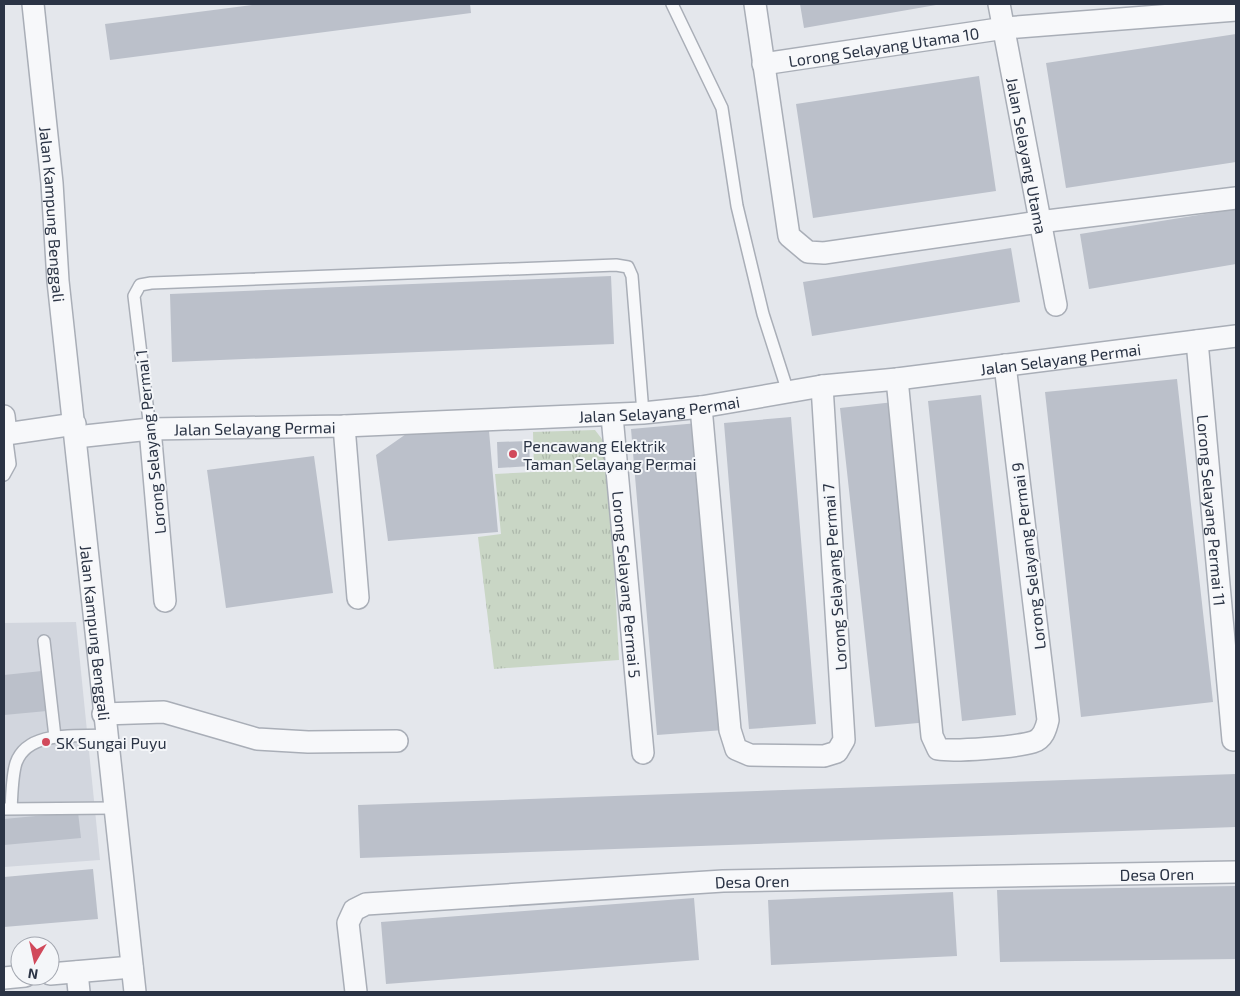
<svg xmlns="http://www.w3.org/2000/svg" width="1240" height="996" viewBox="0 0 1240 996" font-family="'Exo 2',sans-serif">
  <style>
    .built { fill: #d2d6de }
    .park { fill: url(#park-tufts) }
    .building { fill: #bbc0ca }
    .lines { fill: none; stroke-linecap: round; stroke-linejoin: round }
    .lane-casing { stroke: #a9aeb7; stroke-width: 14 }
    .street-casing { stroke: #a9aeb7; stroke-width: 24 }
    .lane { stroke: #f7f8fa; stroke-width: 11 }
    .street { stroke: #f7f8fa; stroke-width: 21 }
    .poi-dot { fill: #d1495b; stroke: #f4f6f9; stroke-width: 2 }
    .labels { text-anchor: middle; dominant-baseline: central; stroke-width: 4; stroke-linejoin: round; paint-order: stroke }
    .street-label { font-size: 16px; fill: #2b3445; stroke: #f4f6f9 }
    .poi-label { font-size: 16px; fill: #2b3445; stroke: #f4f6f9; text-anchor: start }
  </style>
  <defs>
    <pattern id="park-tufts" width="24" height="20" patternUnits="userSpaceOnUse" patternTransform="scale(1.25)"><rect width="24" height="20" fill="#c9d6c5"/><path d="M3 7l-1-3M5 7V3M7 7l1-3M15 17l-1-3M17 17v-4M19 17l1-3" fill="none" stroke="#adb8ab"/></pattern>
  </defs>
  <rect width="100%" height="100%" fill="#e4e7ec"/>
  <path class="built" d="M76 622 100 860 4 867V623Z"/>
  <path class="park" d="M595 430 608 447 619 660 494 669 478 537 501 534 495 474 534 472 533 432Z"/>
  <path class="building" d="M260 4H470L471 13 110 60 105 24Z
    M800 4H936V5L804 28Z
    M1236 34V162L1066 188 1046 63Z
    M979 76 996 191 813 218 796 104Z
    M1236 209V264L1089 289 1080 234Z
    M1011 248 1020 302 812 336 803 282Z
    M611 276 614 344 172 362 170 294Z
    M1177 379 1213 702 1081 717 1045 392Z
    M981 395 1016 715 962 721 928 401Z
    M894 402 929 722 875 727 840 408Z
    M791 417 816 724 749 729 724 423Z
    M698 423 724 730 657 735 631 429Z
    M489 431 498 532 388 541 376 455 409 432Z
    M529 441 530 466 498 468 497 442Z
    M314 456 333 593 226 608 207 470Z
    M42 671 47 711 4 715V675Z
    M1236 774V827L360 858 358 805Z
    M78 812 81 838 4 845V819Z
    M93 869 98 919 4 927V877Z
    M1236 886V959L1000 962 997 890Z
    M953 892 957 956 771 965 768 900Z
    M694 898 699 960 386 984 381 922Z"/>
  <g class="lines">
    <defs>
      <path id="lane" d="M672 4 722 108 737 206 763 314 788 392
        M150 429 134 296 140 285 151 283 616 265 628 267 632 276 643 413
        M4 475 10 464 6 434
        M44 641 55 737
        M5 809 113 808
        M11 809C12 794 12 776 16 763 28 729 78 737 106 735"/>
      <g id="street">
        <path id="s1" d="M33 4 52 183 58 281 135 992"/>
        <path d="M755 4 789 236 808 252 824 253 1039 222 1236 198"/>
        <path id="s2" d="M999 4 1056 305"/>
        <path id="s3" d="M763 64 1005 28 1236 10"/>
        <path id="s4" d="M1197 341 1233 740"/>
        <path d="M897 379 932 736 938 749C955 752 1016 747 1033 742 1043 739 1046 729 1048 720L1005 365"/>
        <path d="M701 407 730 730 736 749 750 755 824 756 837 752 844 740 822 386"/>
        <path d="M4 416 6 434 75 424"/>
        <path id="s5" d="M612 416 643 753"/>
        <path d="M344 426 358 598"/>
        <path d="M150 429 165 601"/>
        <path id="s6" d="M76 437 150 429 344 426 643 413 701 407 822 386 897 379 1236 336"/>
        <path d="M103 714 164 712 257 739 308 742 397 741"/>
        <path d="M77 972 79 992"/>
        <path d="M50 974 132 967"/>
        <path d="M4 978 25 976"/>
        <path id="s7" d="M356 992 348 923 354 910 366 904 723 881 1236 872"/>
      </g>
    </defs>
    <use href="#lane" class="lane-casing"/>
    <use href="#street" class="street-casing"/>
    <use href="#lane" class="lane"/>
    <use href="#street" class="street"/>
  </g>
  <g class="poi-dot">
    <circle cx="513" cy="454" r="5"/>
    <circle cx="46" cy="742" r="5"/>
  </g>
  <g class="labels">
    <g class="street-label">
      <text stroke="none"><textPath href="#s3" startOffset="122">Lorong Selayang Utama 10</textPath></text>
      <text stroke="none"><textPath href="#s2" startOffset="154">Jalan Selayang Utama</textPath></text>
      <text stroke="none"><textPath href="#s1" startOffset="211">Jalan Kampung Benggali</textPath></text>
      <text stroke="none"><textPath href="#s6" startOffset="989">Jalan Selayang Permai</textPath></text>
      <text stroke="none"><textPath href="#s6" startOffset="584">Jalan Selayang Permai</textPath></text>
      <text stroke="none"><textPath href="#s6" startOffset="179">Jalan Selayang Permai</textPath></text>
      <text transform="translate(150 442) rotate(-96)">Lorong Selayang Permai 1</text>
      <text stroke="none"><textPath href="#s4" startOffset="170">Lorong Selayang Permai 11</textPath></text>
      <text transform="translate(1028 556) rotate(-97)">Lorong Selayang Permai 9</text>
      <text transform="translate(834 577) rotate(-94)">Lorong Selayang Permai 7</text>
      <text stroke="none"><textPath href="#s5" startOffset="169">Lorong Selayang Permai 5</textPath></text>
      <text stroke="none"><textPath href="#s1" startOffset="632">Jalan Kampung Benggali</textPath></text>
      <text stroke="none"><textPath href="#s7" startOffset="889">Desa Oren</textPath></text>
      <text stroke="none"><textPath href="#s7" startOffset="484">Desa Oren</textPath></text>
    </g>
    <g class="poi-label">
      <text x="523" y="445">Pencawang Elektrik<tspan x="523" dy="18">Taman Selayang Permai</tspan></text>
      <text x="56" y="742">SK Sungai Puyu</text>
    </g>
  </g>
  <rect width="1240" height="996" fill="none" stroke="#2b3445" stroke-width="10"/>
  <g transform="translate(35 961) rotate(189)"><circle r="24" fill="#f4f6f9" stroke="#a4a8b1"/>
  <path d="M0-4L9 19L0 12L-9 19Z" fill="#d1495b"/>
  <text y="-8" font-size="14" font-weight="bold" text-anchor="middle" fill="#2b3445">N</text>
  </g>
</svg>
